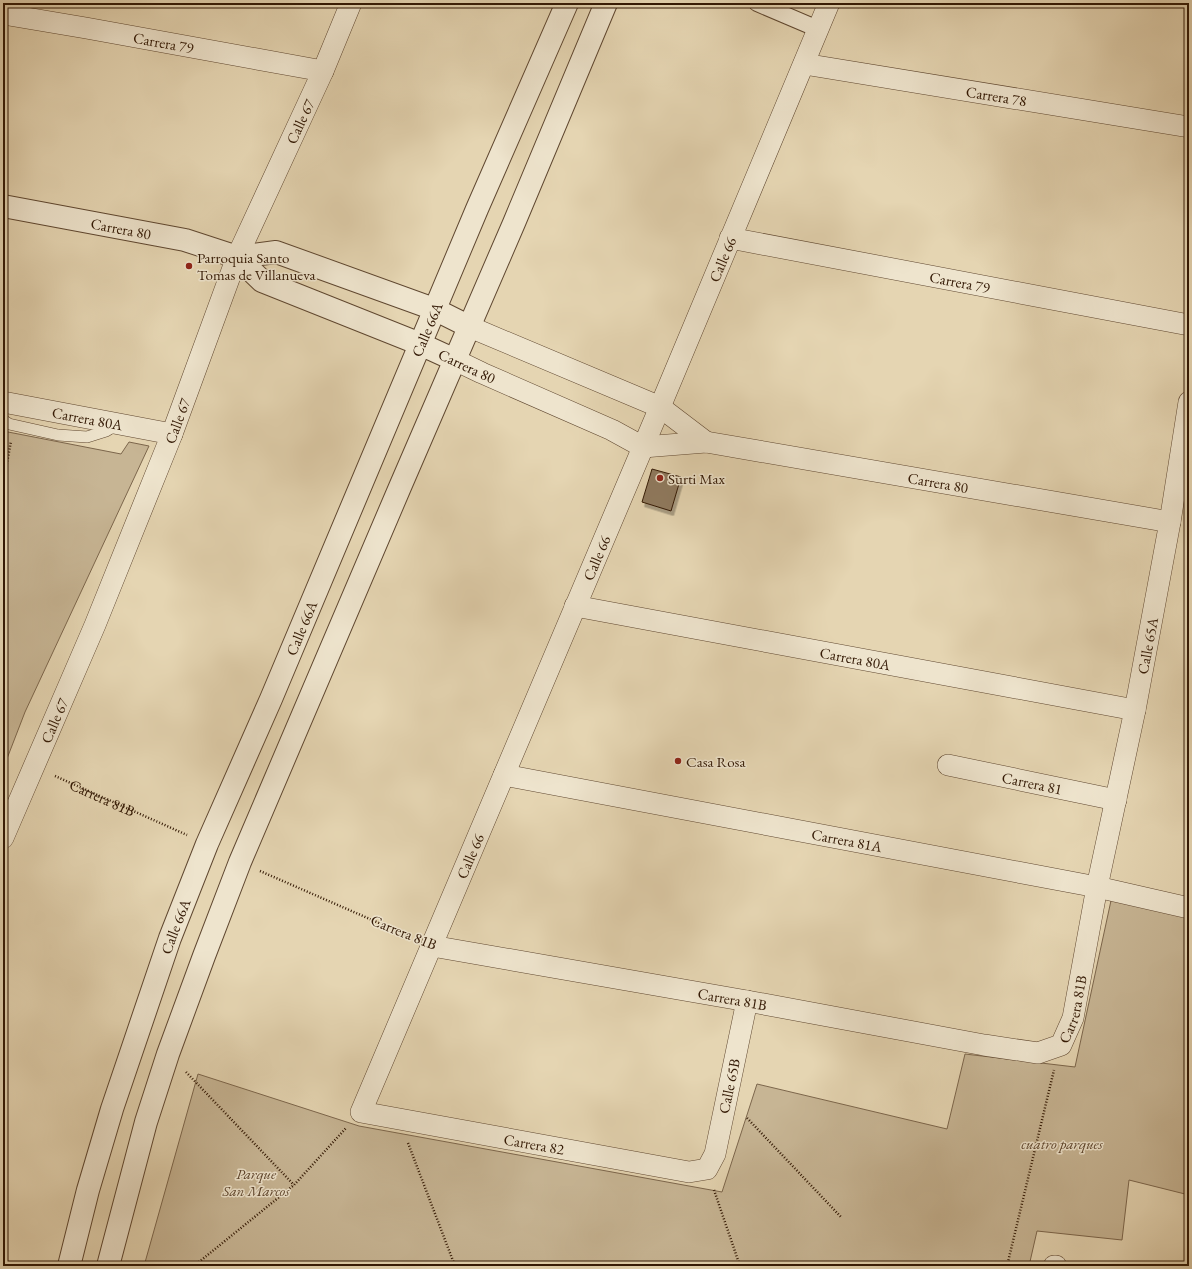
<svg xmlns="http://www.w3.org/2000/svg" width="1192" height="1269" viewBox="0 0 1192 1269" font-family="'EB Garamond',serif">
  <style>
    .green { fill: #c7b594; stroke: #7c664c }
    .building { fill: #8f7a5e; stroke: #321804; filter: url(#shadow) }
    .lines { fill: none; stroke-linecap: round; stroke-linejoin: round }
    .service-casing { stroke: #5f4730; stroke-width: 12 }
    .pedestrian-casing { stroke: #5f4730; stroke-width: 18 }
    .minor-casing { stroke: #5f4730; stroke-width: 22 }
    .tertiary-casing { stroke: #5f4730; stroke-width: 24 }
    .path { stroke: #321804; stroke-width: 2.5; stroke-dasharray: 1 2; stroke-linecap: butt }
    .service { stroke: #eee4cd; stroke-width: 11 }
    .pedestrian { stroke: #eee4cd; stroke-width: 16 }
    .minor { stroke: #eee4cd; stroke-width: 21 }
    .tertiary { stroke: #eee4cd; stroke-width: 22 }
    .poi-dot { fill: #8f2418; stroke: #eee4cd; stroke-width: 1.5 }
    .labels { text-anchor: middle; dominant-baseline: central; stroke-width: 3; stroke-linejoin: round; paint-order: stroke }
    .street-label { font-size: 15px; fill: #321804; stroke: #eee4cd }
    .poi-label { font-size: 15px; fill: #321804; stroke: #eee4cd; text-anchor: start }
    .park-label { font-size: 15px; font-style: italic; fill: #5f472f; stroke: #eee4cd }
  </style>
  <defs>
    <filter id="shadow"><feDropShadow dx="2.5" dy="4.5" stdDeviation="0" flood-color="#0004"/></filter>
  </defs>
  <rect width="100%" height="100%" fill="#e5d5b2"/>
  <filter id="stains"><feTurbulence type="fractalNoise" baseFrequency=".005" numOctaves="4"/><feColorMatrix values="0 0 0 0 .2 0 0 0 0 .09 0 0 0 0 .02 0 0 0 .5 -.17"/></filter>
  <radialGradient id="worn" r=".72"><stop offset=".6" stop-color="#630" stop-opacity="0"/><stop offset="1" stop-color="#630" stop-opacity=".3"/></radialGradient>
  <path class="green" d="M3 431 121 454 129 442 149 446 25 712 3 769Z
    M1112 896 1189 918V1195L1129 1180 1122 1240 1037 1231 1029 1266H144L198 1074 359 1126 722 1192 757 1084 947 1129 965 1054 1075 1067Z"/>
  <path class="building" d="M652 469 681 477 671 511 642 502Z"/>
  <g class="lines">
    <defs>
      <path id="service" d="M3 420 9 424 58 435 87 437 106 431 116 425"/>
      <path id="pedestrian" d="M757 3 818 29"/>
      <g id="minor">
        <path id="s2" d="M3 14 86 28 323 71"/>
        <path id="s3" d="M804 64 1189 127"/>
        <path id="s4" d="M730 238 1189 325"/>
        <path d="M470 327 660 407 706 442"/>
        <path id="s5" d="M455 360 482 373 612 430 643 447 706 442 1170 522"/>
        <path id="s6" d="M3 402 172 434"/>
        <path id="s7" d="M575 606 1135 710"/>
        <path id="s8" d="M948 765 1116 800"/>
        <path id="s9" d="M504 775 1097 887 1189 908"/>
        <path id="s10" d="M3 838 95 625 172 434 237 257 323 71 351 3"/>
        <path id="s11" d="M432 946 747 1001 984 1045 1038 1053 1061 1045 1073 1018 1097 887 1135 710 1170 522 1189 402"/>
        <path id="s12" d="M747 1001 715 1154 707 1169 689 1172 361 1112 660 407 829 3"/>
        <path d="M1054 1266H1056"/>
      </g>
      <g id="tertiary">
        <path id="s13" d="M3 206 185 240 237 257 276 252 434 309 470 327"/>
        <path d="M237 257 262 281 420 344 455 360"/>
        <path id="s14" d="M69 1266 88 1190 112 1109 170 938 207 844 271 699 477 209 567 3"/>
        <path d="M108 1266 146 1122 168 1054 204 956 240 862 400 487 514 223 606 3"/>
      </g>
    </defs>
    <use href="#service" class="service-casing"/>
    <use href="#pedestrian" class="pedestrian-casing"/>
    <use href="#minor" class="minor-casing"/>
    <use href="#tertiary" class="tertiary-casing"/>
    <g class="path">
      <path d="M3 485 11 441"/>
      <path id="s1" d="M55 776 187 835"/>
      <path d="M260 871 411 937"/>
      <path d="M186 1072 294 1185"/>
      <path d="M747 1118 841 1217"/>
      <path d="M408 1143 455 1266"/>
      <path d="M714 1190 740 1266"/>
      <path d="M194 1266 294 1185 346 1128"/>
      <path d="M1007 1266 1054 1070"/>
    </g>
    <use href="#service" class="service"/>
    <use href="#pedestrian" class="pedestrian"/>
    <use href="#minor" class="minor"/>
    <use href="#tertiary" class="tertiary"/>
  </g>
  <g class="poi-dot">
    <circle cx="189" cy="266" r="4"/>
    <circle cx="660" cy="478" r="4"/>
    <circle cx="678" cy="761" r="4"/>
  </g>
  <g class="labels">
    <g class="street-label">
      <text stroke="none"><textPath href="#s2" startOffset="163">Carrera 79</textPath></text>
      <text stroke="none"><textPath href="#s3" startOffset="195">Carrera 78</textPath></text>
      <text stroke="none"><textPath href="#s10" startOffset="776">Calle 67</textPath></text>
      <text stroke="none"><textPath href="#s13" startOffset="120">Carrera 80</textPath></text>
      <text stroke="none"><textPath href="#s12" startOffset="1451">Calle 66</textPath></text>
      <text stroke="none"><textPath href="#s4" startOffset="234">Carrera 79</textPath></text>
      <text stroke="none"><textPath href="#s14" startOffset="1004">Calle 66A</textPath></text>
      <text transform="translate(467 366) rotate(25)">Carrera 80</text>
      <text stroke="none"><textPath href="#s6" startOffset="86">Carrera 80A</textPath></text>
      <text stroke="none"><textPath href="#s10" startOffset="452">Calle 67</textPath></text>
      <text stroke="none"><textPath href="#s5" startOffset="506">Carrera 80</textPath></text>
      <text stroke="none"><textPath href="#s12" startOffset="1127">Calle 66</textPath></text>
      <text stroke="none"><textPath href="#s14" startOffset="680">Calle 66A</textPath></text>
      <text stroke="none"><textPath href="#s11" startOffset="1049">Calle 65A</textPath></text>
      <text stroke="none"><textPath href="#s7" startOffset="285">Carrera 80A</textPath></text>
      <text stroke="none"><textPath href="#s10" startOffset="128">Calle 67</textPath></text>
      <text stroke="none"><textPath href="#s8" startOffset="86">Carrera 81</textPath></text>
      <text stroke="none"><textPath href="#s1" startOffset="52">Carrera 81B</textPath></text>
      <text stroke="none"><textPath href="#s9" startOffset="349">Carrera 81A</textPath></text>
      <text stroke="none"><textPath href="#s12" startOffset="803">Calle 66</textPath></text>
      <text stroke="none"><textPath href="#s14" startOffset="356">Calle 66A</textPath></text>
      <text transform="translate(404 932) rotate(22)">Carrera 81B</text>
      <text stroke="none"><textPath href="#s11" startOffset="305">Carrera 81B</textPath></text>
      <text stroke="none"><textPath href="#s11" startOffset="678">Carrera 81B</textPath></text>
      <text transform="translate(729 1086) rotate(-78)">Calle 65B</text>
      <text transform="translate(534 1144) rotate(10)">Carrera 82</text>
    </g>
    <g class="poi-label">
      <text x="197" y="257">Parroquia Santo<tspan x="197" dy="17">Tomas de Villanueva</tspan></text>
      <text x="668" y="478">Surti Max</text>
      <text x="686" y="761">Casa Rosa</text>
    </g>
    <g class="park-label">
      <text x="1062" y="1143">cuatro parques</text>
      <text x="256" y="1173">Parque<tspan x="256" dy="17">San Marcos</tspan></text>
    </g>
  </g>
  <rect width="1192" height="1269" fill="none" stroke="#e5d5b2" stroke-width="16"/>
  <rect x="4" y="4" width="1184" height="1261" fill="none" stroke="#321804" stroke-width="2"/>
  <rect x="8" y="8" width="1176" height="1253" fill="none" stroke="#321804"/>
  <rect width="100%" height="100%" filter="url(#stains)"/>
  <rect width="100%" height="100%" fill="url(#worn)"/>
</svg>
